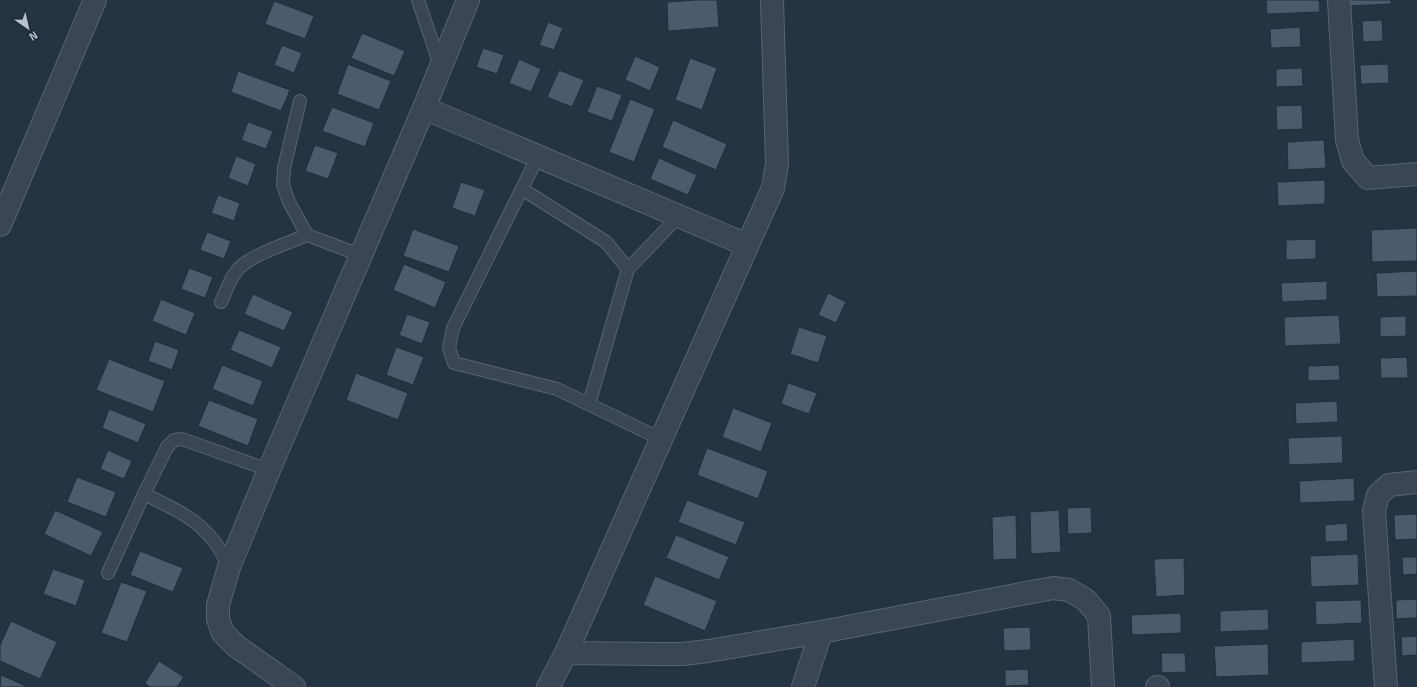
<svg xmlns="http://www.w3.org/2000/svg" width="1417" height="687" viewBox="0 0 1417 687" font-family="'Titillium Web',sans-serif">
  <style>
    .building { fill: #4c5b6c; stroke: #212d3a }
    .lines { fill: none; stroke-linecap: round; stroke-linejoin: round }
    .service-casing { stroke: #586470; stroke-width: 14 }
    .minor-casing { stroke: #586470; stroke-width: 24 }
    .service { stroke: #3a4653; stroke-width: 12 }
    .minor { stroke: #3a4653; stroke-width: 22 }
  </style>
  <rect width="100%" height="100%" fill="#253443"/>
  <path class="building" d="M696 0H717L719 27 668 31 667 2Z
    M1266 0H1319L1320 12 1267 14Z
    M1348 0H1391V4L1348 6Z
    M274 1 314 16 305 39 265 24Z
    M1382 20 1383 41 1363 42 1362 21Z
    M548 22 563 28 554 50 539 45Z
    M1300 27 1301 47 1271 48 1270 29Z
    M362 33 405 51 394 76 351 58Z
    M282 45 302 53 294 73 274 65Z
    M483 48 504 55 497 74 476 67Z
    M635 56 660 67 650 91 625 80Z
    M690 58 717 68 702 110 675 100Z
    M519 59 541 69 531 92 509 83Z
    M348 64 391 81 379 110 337 94Z
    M1388 64 1389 83 1361 84 1360 65Z
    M1302 68 1303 86 1276 87V69Z
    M559 70 584 80 572 107 547 97Z
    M238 71 290 90 281 111 231 92Z
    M597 86 622 95 612 121 587 112Z
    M630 99 655 109 634 162 609 152Z
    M1302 105 1303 129 1277 130 1276 106Z
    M332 107 374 123 365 147 322 131Z
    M673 120 727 144 716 170 662 147Z
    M248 122 273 131 266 149 241 140Z
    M1324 140 1326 168 1288 170 1287 142Z
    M315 145 338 153 328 179 305 171Z
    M236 156 256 164 248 186 228 178Z
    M659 158 697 175 688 195 650 179Z
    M1325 180V204L1278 206 1277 182Z
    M461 182 485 190 475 216 452 208Z
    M218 195 240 203 234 221 211 213Z
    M1417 228V261L1372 262 1371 230Z
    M413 229 459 246 449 272 403 256Z
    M207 232 231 241 224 259 200 250Z
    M1316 239V259L1286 260V240Z
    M404 264 446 282 435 308 393 290Z
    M189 268 213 277 205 298 181 289Z
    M1417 271V296L1377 297 1376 273Z
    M1327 281V300L1282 302 1281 283Z
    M828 293 846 302 836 323 818 315Z
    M253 294 293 312 284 331 244 314Z
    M161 299 195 313 186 335 152 321Z
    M407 314 430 322 422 344 399 335Z
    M1339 315 1341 344 1285 346 1284 317Z
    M1406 316V336L1380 337V317Z
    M799 327 827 336 818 363 790 354Z
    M239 330 281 347 272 368 230 350Z
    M155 341 179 350 172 370 148 361Z
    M396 347 424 357 413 385 386 375Z
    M1407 357 1408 378H1381L1380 358Z
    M109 359 165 381 153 412 96 390Z
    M222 365 263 381 253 406 212 389Z
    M1339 365 1340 380 1308 381V366Z
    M356 373 408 393 398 420 346 400Z
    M788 383 817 393 809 414 781 404Z
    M209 400 258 419 248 446 198 426Z
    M1337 401 1338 422 1296 424 1295 403Z
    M733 408 772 423 761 452 722 437Z
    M109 409 146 424 138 443 102 428Z
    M1342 436 1343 463 1289 465 1288 438Z
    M707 448 768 471 758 499 697 475Z
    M108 450 132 461 124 479 100 469Z
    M77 477 116 492 106 517 67 502Z
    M1354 478 1355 501 1300 503 1299 481Z
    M687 500 745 522 736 545 678 522Z
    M1091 507 1092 533 1068 534 1067 508Z
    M55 510 103 532 91 556 44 534Z
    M1059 510 1061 552 1031 554 1030 512Z
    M1417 514V539L1395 540 1394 515Z
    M1016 515 1017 559 993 560 992 517Z
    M1347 523 1348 541 1325 542V525Z
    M676 535 729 557 719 580 666 558Z
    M140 551 183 568 173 592 130 575Z
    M1358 554 1359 585 1311 587 1310 556Z
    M1402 557H1417V574L1403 575Z
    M1184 558 1185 595 1156 597 1154 559Z
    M53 569 85 580 76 606 43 594Z
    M655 576 717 601 705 631 643 605Z
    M121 582 147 591 127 642 101 633Z
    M1417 599V618L1396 619V600Z
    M1361 600 1362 623 1316 625 1315 601Z
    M1268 609 1269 630 1220 632V611Z
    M1181 613V633L1132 635 1131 615Z
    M11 621 57 642 40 679 0 661V645Z
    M1030 627 1031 650 1004 651 1003 628Z
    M1417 636V655L1402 656 1401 637Z
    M1354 639 1355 661 1301 663V642Z
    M1268 644 1269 675 1216 677 1214 646Z
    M1161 653H1185L1186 672 1162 673Z
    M159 661 184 677 177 687H150L145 683Z
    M1028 669 1029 685 1005 686V670Z
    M1 675 28 687H0Z"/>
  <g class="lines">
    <defs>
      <path id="service" d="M418 0 440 65
        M300 101 284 168 283 185 289 202 307 235 360 255
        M538 156 453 328 449 348 454 363 557 389 661 439
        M522 189 606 242 628 269
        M221 302C226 292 229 280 236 272 246 256 289 243 307 235
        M589 404 628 269 679 216
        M144 494C170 507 194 516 213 540 220 548 224 558 229 567
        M108 573 144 494 167 447 174 440 182 439 269 470"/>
      <path id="minor" d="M1339 0 1347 140 1353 161 1368 178 1417 174
        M424 108 747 245
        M0 225 95 0
        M566 653 655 654H683L708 651 821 632 1053 588 1069 590 1086 600 1099 616 1103 687
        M294 687 236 646 223 633 218 619V605L229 567 269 470 424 108 468 0
        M548 687 566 653 773 188 777 164 772 0
        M803 687 821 632
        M1157 687H1158
        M1386 687 1374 511 1378 495 1389 485 1417 482"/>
    </defs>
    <use href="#service" class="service-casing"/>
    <use href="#minor" class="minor-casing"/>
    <use href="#service" class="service"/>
    <use href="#minor" class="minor"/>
  </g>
  <g transform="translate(28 28) rotate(146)" stroke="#1f2b38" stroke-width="3" paint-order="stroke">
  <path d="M0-3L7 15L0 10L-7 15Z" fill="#b7c1cd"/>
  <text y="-6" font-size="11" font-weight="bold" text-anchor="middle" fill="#b7c1cd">N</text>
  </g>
</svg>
